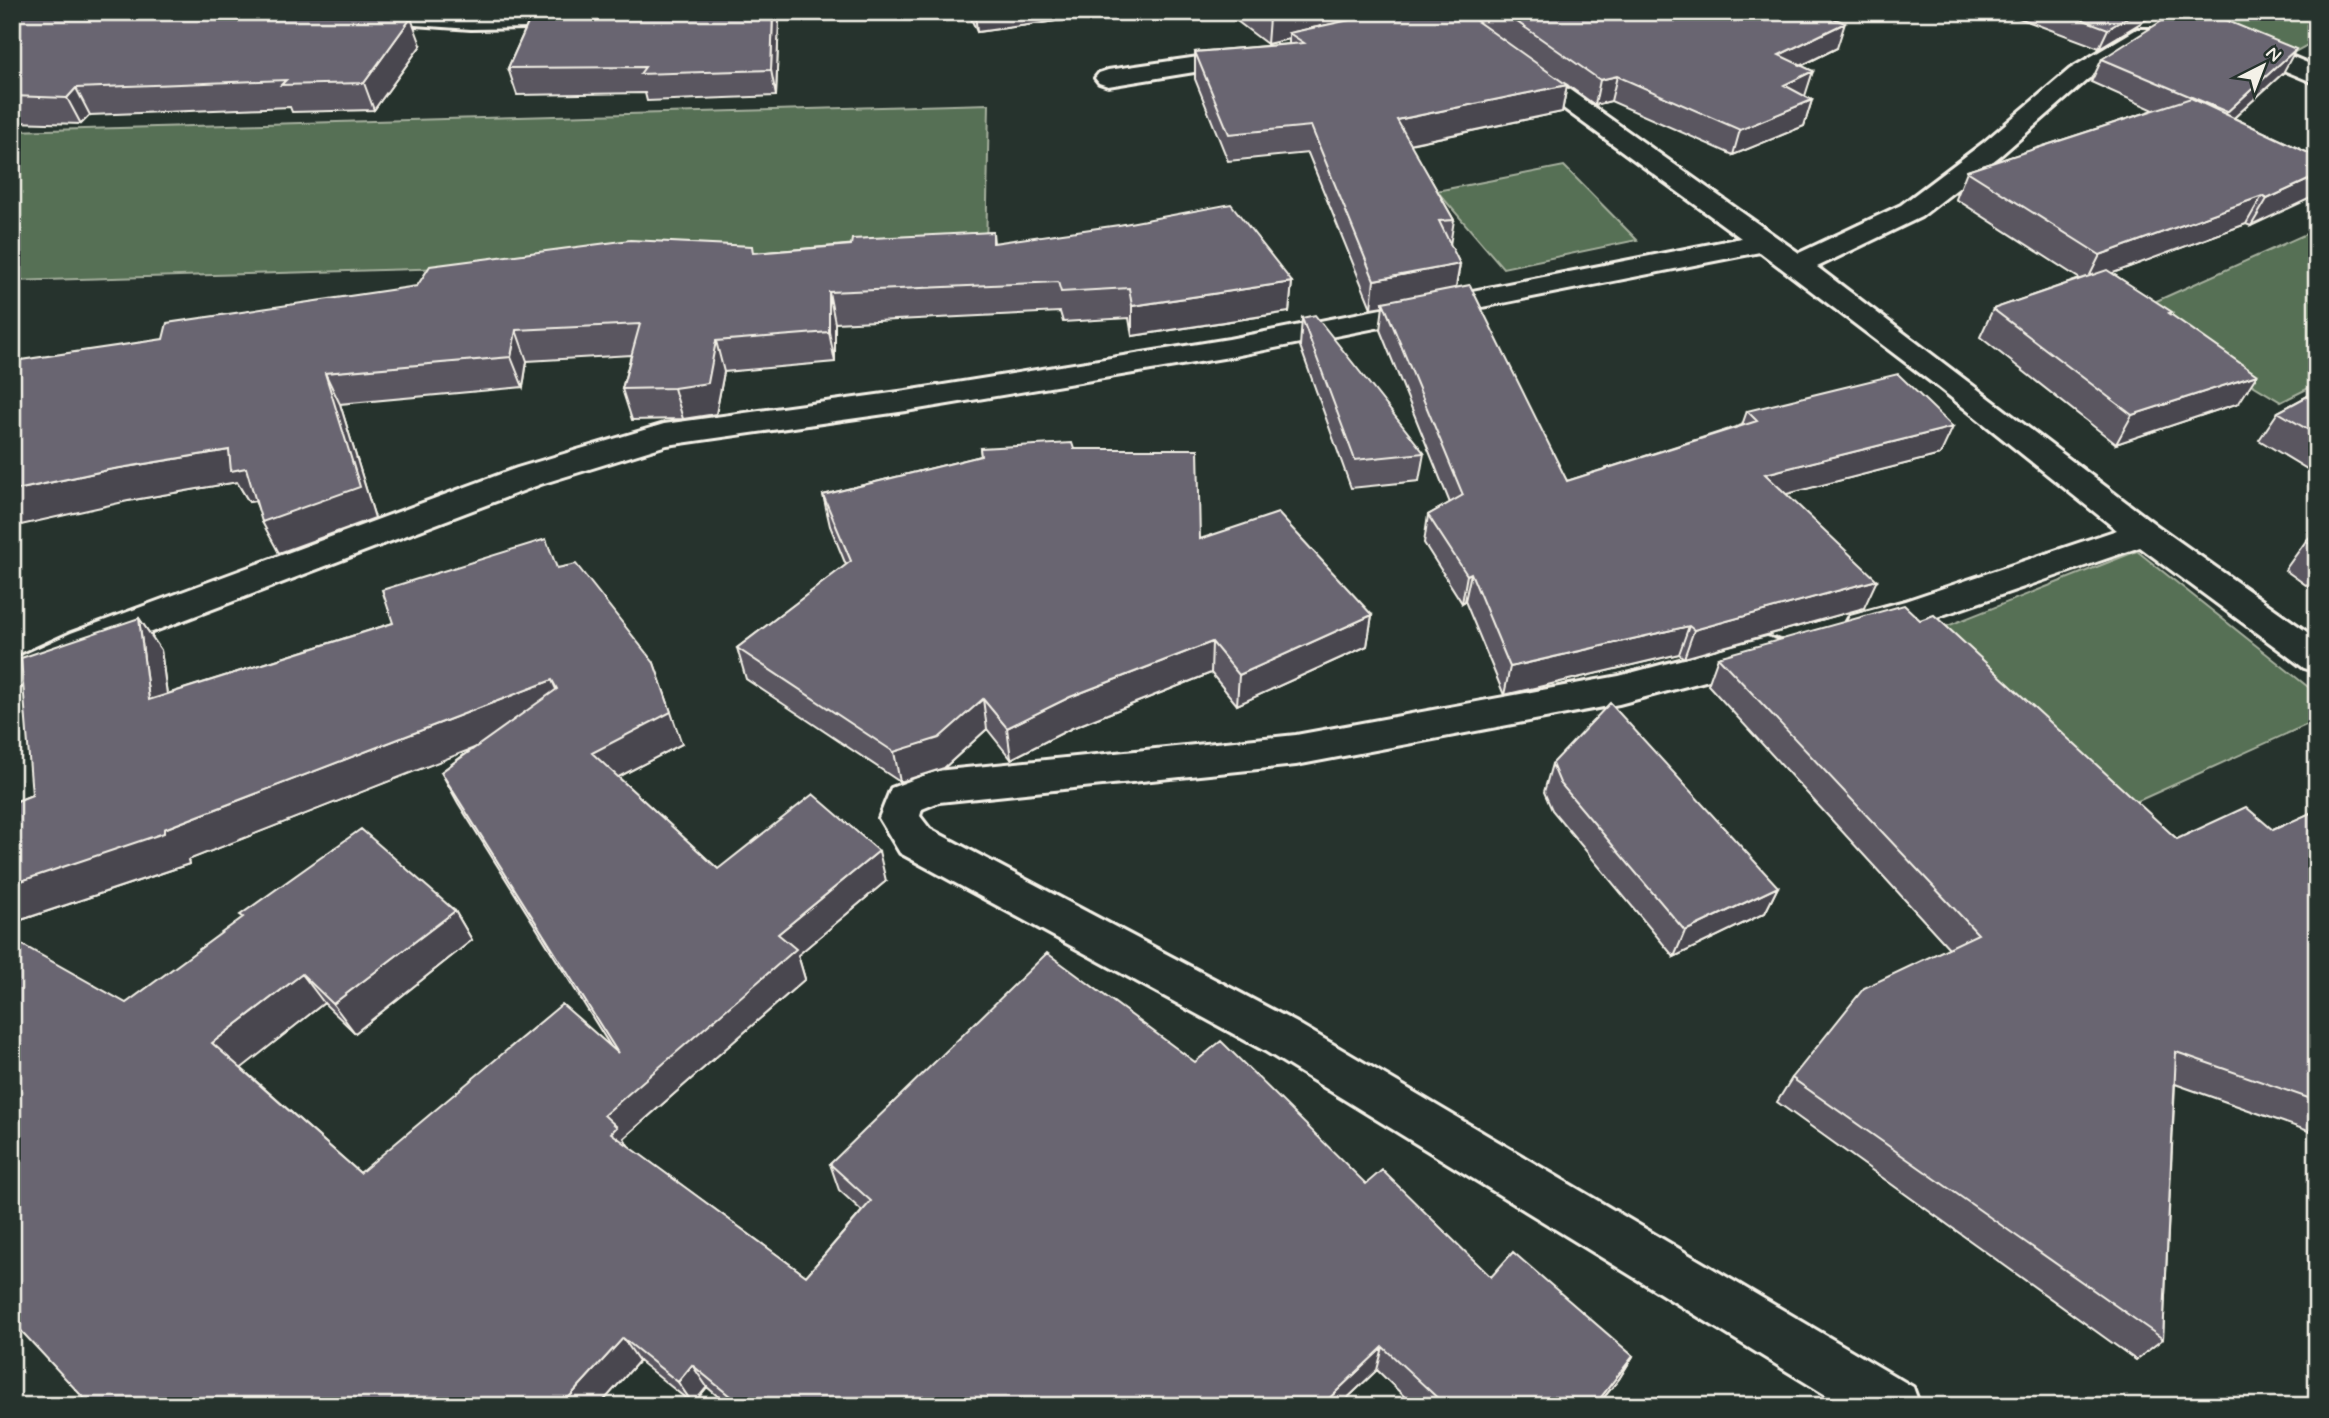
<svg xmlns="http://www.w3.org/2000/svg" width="2329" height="1418" viewBox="0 0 2329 1418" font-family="Mynerve,sans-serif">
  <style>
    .green { fill: #577055; stroke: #a6b09e; stroke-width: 2 }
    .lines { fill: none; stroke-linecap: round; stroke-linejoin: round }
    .street-casing { stroke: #f4f1e8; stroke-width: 6 }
    .street { fill: #26332d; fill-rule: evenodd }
    .wall { fill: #5a5761; stroke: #f4f1e8; stroke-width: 2 }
    .shaded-wall { fill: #4a474f; stroke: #f4f1e8; stroke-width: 2 }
    .building { fill: #696571; stroke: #f4f1e8; stroke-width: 2 }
  </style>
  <rect width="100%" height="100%" fill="#26332d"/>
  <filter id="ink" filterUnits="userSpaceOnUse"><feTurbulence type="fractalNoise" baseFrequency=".0143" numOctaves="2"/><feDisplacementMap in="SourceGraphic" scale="14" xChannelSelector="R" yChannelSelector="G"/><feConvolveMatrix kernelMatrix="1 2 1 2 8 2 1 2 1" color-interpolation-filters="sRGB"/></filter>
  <g filter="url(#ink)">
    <path class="green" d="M2216 12H2317V40L2293 53 2206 17Z
      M989 104 986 252 12 281V131Z
      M1564 166 1637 240 1503 268 1437 191Z
      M2317 229V384L2281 402 2132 312Z
      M2137 551 2317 694V720L2127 806 1937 630Z"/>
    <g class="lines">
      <defs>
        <path id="street" d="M319 12 471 15 676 12 672 17 664 19 583 27 471 29 331 19 323 17Z
          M1432 12H1460L1799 253 1901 205 1983 143 2070 69 2137 29H2155L2158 34 2155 39 2088 79 2001 155 1921 217 1817 267 2156 525 2317 639V672L2304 668 2140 547 1925 621 1863 638 1850 634 1845 625 1850 616 1905 601 2117 530 1938 387 1760 252 1229 357 906 411 667 445 541 484 97 653 12 690V660L71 633 517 468 664 424 906 391 1229 339 1741 238Z
          M2153 12H2186L2317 67V84L2157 17Z
          M1247 50 1256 52 1259 57 1256 62 1108 86 1099 83 1095 78 1099 73 1108 70Z
          M1767 637 1780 641 1786 651 1780 661 1619 704 1296 765 939 802 922 809 920 816 930 829 1297 1023 1913 1387 1920 1406H1844L1265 1051 900 853 879 818 891 788 936 771 1296 735 1619 676Z"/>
      </defs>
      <use href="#street" class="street-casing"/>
      <use href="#street" class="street"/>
    </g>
    <path class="wall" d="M12 12 421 45 374 110 292 112 290 107 90 115 81 124 12 122Z
      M533 12H778L779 18 776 96 647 101 645 93 517 95 508 68Z
      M968 12H1077L1078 18 977 32Z
      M1225 12H1819L1837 48 1801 66 1813 71 1804 96 1812 100 1804 126 1733 155 1611 101 1595 105 1567 85 1562 112 1410 144 1454 220 1450 245 1460 264 1456 288 1567 481 1742 425 1747 411 1940 455 1786 494 1864 608 1684 658 1679 654 1504 695 1465 601 1462 603 1424 543 1428 515 1450 503 1380 330 1383 306 1371 308 1308 153 1228 161 1195 79V52L1289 44V39L1267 44Z
      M2003 12H2154L2152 16 2099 48Z
      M2102 59 2283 73 2234 118 2317 157 2251 226 2246 224 2112 273 2171 314 2239 403 2116 444 1980 337 1993 309 2080 279 1956 199 1967 171 2154 110 2091 82Z
      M993 232 994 243 1292 282 1289 312 1132 336 1129 318 1063 322 1060 312 835 323V362L724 372 716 414 683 419 632 420 622 389 631 355 527 361 523 387 340 404 375 518 279 553 255 501 249 502 237 482 128 501 12 365 754 253Z
      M1302 318 1424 453 1419 481 1351 488 1300 346Z
      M2317 391V475L2259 440 2278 412Z
      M980 448 1074 449 1200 539 1372 615 1367 646 1237 705 1211 673 1072 728 1011 759 987 729 944 768 900 782 746 679 737 648 846 565 830 526 823 495 981 456Z
      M2317 530V593L2285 570 2306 541Z
      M557 568 682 744 618 777 718 869 886 881 798 955 805 979 624 1138 628 1146 806 1276 862 1211 839 1190 830 1164 1195 1062 1366 1184 1491 1277 1633 1356 1619 1379 1597 1406H1414L1377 1370 1339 1406H729L707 1387 693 1404 639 1361 599 1406H91L126 1003 455 911 472 940 355 1033 324 1003 241 1068 360 1173 611 1047 458 803 441 772 473 748 188 860 189 864 12 923V803L32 795 139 618 161 650 167 694 393 623Z
      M1920 620 2177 839 2273 830 2317 810V1134L2175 1084 2163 1339 2136 1360 1777 1102 1792 1078 1949 948 1708 685 1718 657Z
      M1552 764 1778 887 1765 913 1674 957 1552 810 1544 792Z"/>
    <path class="shaded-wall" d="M773 12H778L779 18 776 96 771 70Z
      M975 12H1077L1078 18 977 32Z
      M1294 12H1388L1289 33V39L1267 44 1269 18Z
      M2136 12H2154L2152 16 2099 48 2108 29Z
      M411 18 421 45 374 110 364 83Z
      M1845 23 1837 48 1772 80 1779 55Z
      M2296 49 2283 73 2214 136 2227 112Z
      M1813 71 1805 96 1776 110 1784 85Z
      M1617 76 1611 101 1595 105 1600 80Z
      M1567 85 1562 112 1394 147 1397 120Z
      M76 88 90 115 81 124 67 98Z
      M1812 100 1804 126 1733 155 1740 130Z
      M2317 176V195L2251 226 2267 199Z
      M2262 196 2246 224 2086 283 2100 255Z
      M1460 264 1455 292 1383 302V306L1371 308 1374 280Z
      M1292 282 1289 312 1132 336V306Z
      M829 292 835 323V362L829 332Z
      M516 330 527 361 523 387 511 357Z
      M716 341 724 372 716 414 683 419 674 388Z
      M325 373 340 404 375 518 279 553 262 522Z
      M2257 375 2239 403 2116 444 2132 415Z
      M1953 427 1940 455 1755 502 1765 474Z
      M229 450 246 468 263 499 249 502 237 482 128 501 12 527V491L108 470Z
      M1471 573 1465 601 1462 603 1467 575Z
      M1877 580 1864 608 1684 658 1694 630Z
      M1372 615 1367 646 1237 705 1239 675Z
      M139 618 161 650 172 731 149 700Z
      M1689 626 1679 654 1504 695 1510 667Z
      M1212 642 1211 673 1072 728 1011 759 1007 728 1070 697Z
      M654 663 682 744 605 784 592 753Z
      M552 680 566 712 188 860 189 864 12 923V884L164 829Z
      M983 699 987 729 944 768 900 782 894 752Z
      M879 851 886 881 798 955 805 979 624 1138 633 1154 611 1133 604 1115 778 934Z
      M1778 887 1765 913 1674 957 1685 931Z
      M455 911 472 940 355 1033 333 1004Z
      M302 974 324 1003 238 1071 212 1043Z
      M623 1338 639 1361 599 1406H561Z
      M1383 1347 1377 1370 1339 1406H1321Z
      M1633 1356 1619 1379 1597 1406H1594Z
      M692 1365 707 1387 693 1404 678 1382Z"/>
    <path class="building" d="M12 12H331L411 18 364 83 281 85 286 80 76 88 67 98 12 96Z
      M533 12H773L771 70 640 74 645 67 508 68Z
      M1261 12H1294L1269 18Z
      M1387 12H1464L1567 85 1397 120 1454 220 1439 221 1460 264 1374 280 1311 126 1229 134 1195 52 1304 43 1289 33Z
      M1503 12H1819L1845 23 1779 55 1813 71 1784 85 1812 100 1740 130 1617 76 1600 80Z
      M2062 12H2136L2108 29Z
      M2176 12H2206L2296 49 2227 112 2102 59Z
      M2191 98 2317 157V176L2267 199 2262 196 2100 255 1967 171Z
      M1231 204 1292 282 1132 306 1129 288 1061 292 1058 282 829 292V332L716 341 708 383 674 388 622 389 640 324 516 330 511 357 325 373 360 487 262 522 246 468 231 471 229 450 108 470 12 491V365L14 361 163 339 167 323 417 286 430 266 630 240 752 246 753 253 851 245 852 239 993 232V243L1119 225Z
      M2107 270 2172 312 2169 313 2257 375 2132 415 1993 309Z
      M1470 285 1567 481 1757 421 1747 411 1898 374 1953 427 1765 474 1877 580 1694 630 1689 626 1510 667 1471 573 1467 575 1428 515 1463 495 1383 302Z
      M1315 315 1424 453 1355 460 1302 318Z
      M2317 391V435L2278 412Z
      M1072 443 1074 449H1198L1200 539 1278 513 1372 615 1239 675 1212 642 1070 697 1007 728 983 699 939 738 894 752 737 648 851 561 823 495 981 456 980 448Z
      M2317 530V549L2306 541Z
      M546 539 557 568 576 564 654 663 671 712 592 753 718 869 813 794 879 851 778 934 796 949 604 1115 617 1127 611 1133 806 1276 871 1201 830 1164 1047 953 1195 1062 1221 1041 1366 1184 1382 1170 1491 1277 1513 1252 1633 1356 1594 1406H1444L1445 1405 1383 1347 1321 1406H742L692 1365 678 1382 623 1338 561 1406H91L12 1321V939L126 1003 243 917 240 915 361 829 455 911 333 1004 302 974 212 1043 360 1173 562 1004 618 1053 441 772 557 689 552 680 164 829V833L12 884V803L32 795 21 658 139 618 149 700 393 623 382 590Z
      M1904 605 1920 620 1934 615 2177 839 2246 807 2273 830 2317 810V1101L2176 1052 2163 1339 1792 1078 1864 988 1978 934 1718 657Z
      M1610 703 1778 887 1685 931 1560 783 1552 764Z"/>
  </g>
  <rect width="2329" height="1418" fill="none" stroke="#26332d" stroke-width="42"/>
  <rect x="21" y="21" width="2287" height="1376" fill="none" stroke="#f4f1e8" stroke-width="2.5" filter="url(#ink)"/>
  <g transform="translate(2263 66) rotate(42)" stroke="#26332d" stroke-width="5" paint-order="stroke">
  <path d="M0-5L12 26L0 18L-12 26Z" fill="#f4f1e8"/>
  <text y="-10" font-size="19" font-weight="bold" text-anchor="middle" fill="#f4f1e8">N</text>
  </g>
</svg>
